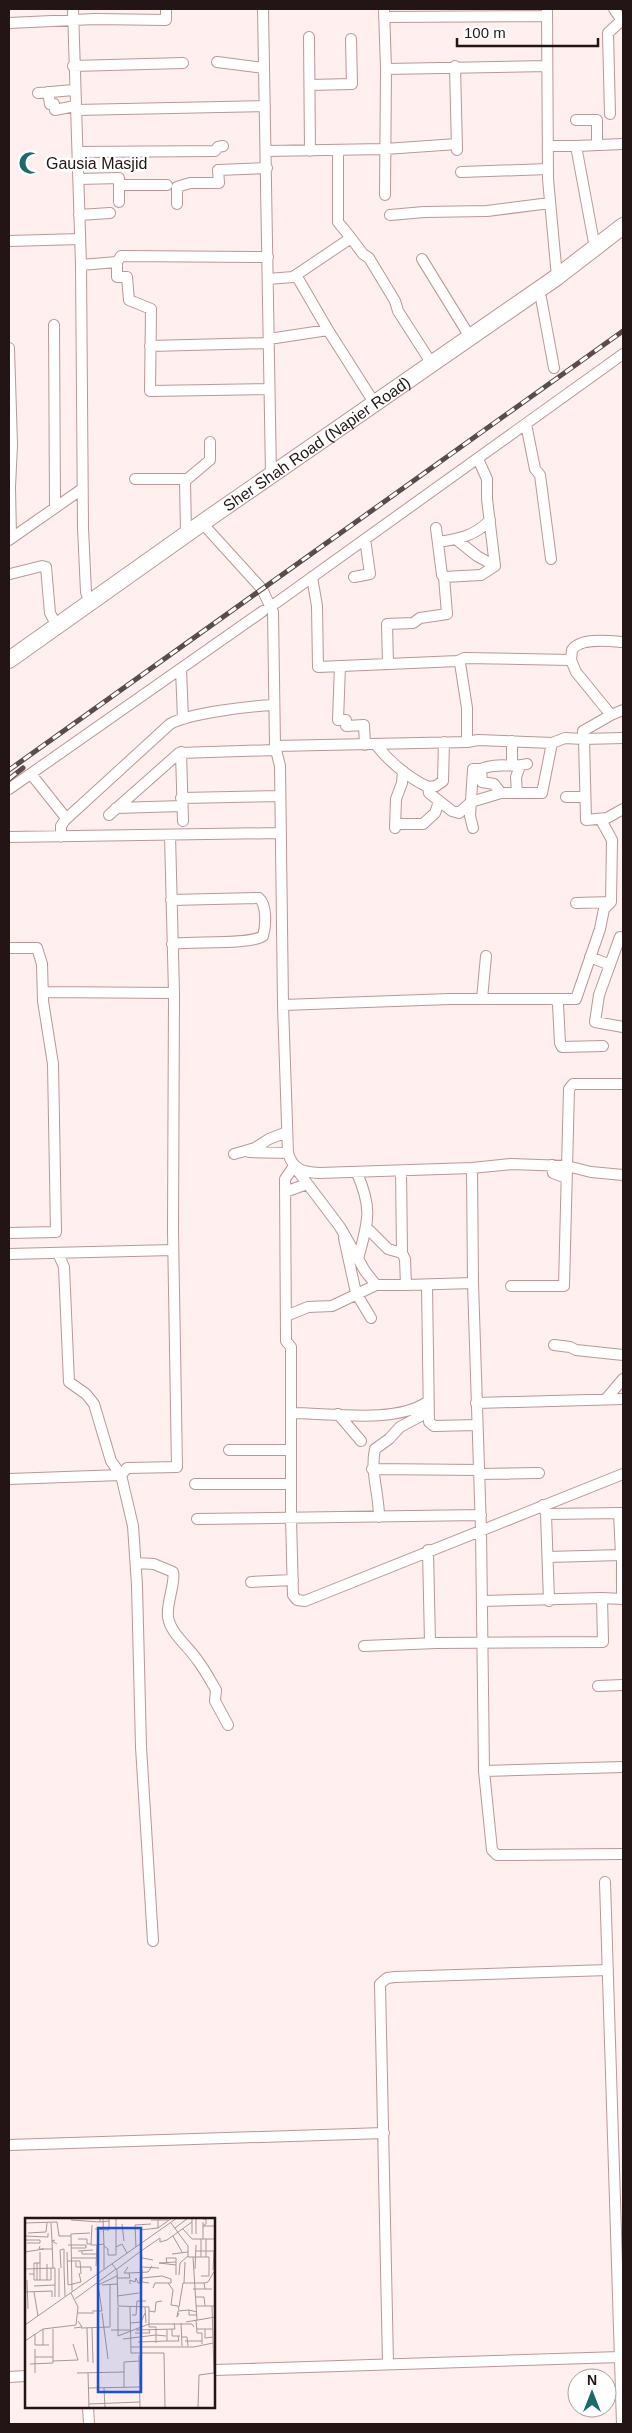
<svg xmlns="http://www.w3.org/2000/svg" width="632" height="2433" viewBox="0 0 632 2433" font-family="Arial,sans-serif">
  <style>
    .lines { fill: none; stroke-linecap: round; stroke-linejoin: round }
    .minor-casing { stroke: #bb9796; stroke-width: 12 }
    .primary-casing { stroke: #bb9796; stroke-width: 18 }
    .minor { stroke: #fff; stroke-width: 10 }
    .primary { stroke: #fff; stroke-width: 16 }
    .rail-casing { stroke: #5a4c4c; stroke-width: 5 }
    .rail { stroke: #fff; stroke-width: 3; stroke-dasharray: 9; stroke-linecap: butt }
    .labels { text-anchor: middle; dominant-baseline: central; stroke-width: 5; stroke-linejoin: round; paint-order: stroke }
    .poi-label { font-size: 16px; fill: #231516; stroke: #fff; text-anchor: start }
    .street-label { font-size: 16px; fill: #231516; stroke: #fff }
    .inset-road { fill: none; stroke: #a79898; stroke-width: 1 }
    .view { fill: #1d4ed8; fill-opacity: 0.15; stroke: #1d4ed8; stroke-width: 2.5 }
    .inset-edge { fill: none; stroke: #231516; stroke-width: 2.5 }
  </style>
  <rect width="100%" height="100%" fill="#ffefee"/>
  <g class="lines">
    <defs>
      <path id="minor" d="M73 9 81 265 117 262V277H127L129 300 151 309 150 391 269 389
        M263 9 271 475
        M384 9 386 69 385 195
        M547 9 548 179 557 277
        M614 9 623 22
        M384 17 547 16
        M9 23 95 19 166 20V9
        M309 37 310 151
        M217 62 264 68
        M73 66 183 63
        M455 66 457 150
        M386 69 547 66
        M310 85 352 84 351 39
        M48 92 50 104H54L55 110 75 106
        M38 93 74 90
        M76 110 265 106
        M610 114 608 33 622 20
        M576 120H597V145
        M548 146H576L595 248
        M576 146 623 144
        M338 150V222L351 238
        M266 151 385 149 457 144
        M79 152 215 151 218 147 223 146
        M461 172 548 169
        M79 179 119 178V202
        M119 185H167
        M177 204V187L190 183H219L218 170 267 168
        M79 215 110 213
        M390 215 424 212 487 211 550 203
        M9 241 80 239
        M422 259 470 337
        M117 262 121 256 268 257
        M81 265 83 528 86 592 90 603
        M296 275 328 330
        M268 279 293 277 351 238 363 254 369 258 395 301 398 311 432 364
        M541 298 554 368
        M54 325 55 507
        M269 339 328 330 375 404
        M150 346 269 343
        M9 348 12 445 10 487 11 538
        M526 424 535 469 540 475 551 559
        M478 459 487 479V499L495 566
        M135 479H186
        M202 523 262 589 273 612 275 746 280 766 283 1005 288 1153C293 1170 303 1172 319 1173L472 1168 511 1164 567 1166 591 1172 623 1175
        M436 528 442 575 444 577 481 575 495 566
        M186 534 185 481 210 460V442
        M9 540 82 489
        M457 540 477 556 495 566
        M438 542C459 539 475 536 490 520
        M10 574 42 566 46 567 50 613 57 626
        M312 577 317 606 318 667 388 664
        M354 577 370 574 365 539
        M276 603 623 354
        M571 660 576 672 611 715 623 710
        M458 661 464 658 571 660 572 650C580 637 610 641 623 642
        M340 666 338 720H346V726L364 725 365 745
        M181 669 183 719
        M611 715 583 731V739L623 738
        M584 739 586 820 607 818 623 809
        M512 741V765
        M444 742 443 781 436 786 428 787 429 793 452 811 459 813 471 802 501 793
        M467 742 478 740 552 743
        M376 745C390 762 407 777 428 787
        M275 746 467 742V708L460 663 458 661 388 664 387 624 413 623 420 618 447 614 444 577
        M181 752 183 821
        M481 769C497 762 511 768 527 764
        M31 774 66 818
        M9 789 263 611
        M517 793 516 777 520 766
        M566 797H585
        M181 798 280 796
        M116 808 182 806
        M109 815 179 753 276 750
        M395 824H423L435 813 439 802
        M395 828 396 799 402 783 403 771
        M473 828 470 816 473 769H481L482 782 494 784 501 793H542L552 743 565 738 583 739
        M9 837 281 833
        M61 837V826L65 820 170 724C189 713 251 706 274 705
        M171 900 259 898C267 905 266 926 263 936 250 945 192 941 172 944
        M576 903 611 902
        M623 938 620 937 599 995 595 1022 623 1027
        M9 948H37L42 964 43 1001 53 1064 56 1232 9 1233
        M590 957 610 965
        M43 992 174 993
        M482 999 486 956
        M555 999 558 1004 560 1043 562 1047 603 1046
        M283 1005 450 999H576L600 929 604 909 611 902 612 840 601 820
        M249 1152 288 1153
        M234 1154 255 1148 269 1139 287 1132
        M552 1165 553 1173 566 1178
        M294 1166 285 1179 286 1341 291 1347V1518L293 1595 297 1600 305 1601 623 1474
        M472 1168 473 1283 481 1530 484 1771 492 1850 497 1855 623 1854
        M297 1170 340 1227 365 1271 376 1285
        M357 1173C373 1210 368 1221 358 1259
        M285 1192 307 1184
        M367 1228 388 1249 402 1253
        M344 1238 356 1293 371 1318
        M58 1253 64 1267 69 1382 86 1394 94 1404 111 1461 121 1475 133 1526 137 1585 141 1747 153 1941
        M9 1254 173 1250
        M406 1285 473 1283
        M427 1285 429 1422 434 1426 477 1425
        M511 1286H564L569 1089 573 1084H623
        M286 1316 308 1307 332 1306 376 1285H406L405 1259 402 1253 401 1171
        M554 1345 570 1347 576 1350 623 1355
        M606 1399 623 1379
        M476 1403 623 1399
        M291 1413C330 1413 395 1424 427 1402
        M338 1414 361 1441
        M229 1450H291
        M372 1469 479 1470
        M479 1474 539 1473
        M9 1479 121 1475 127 1468 177 1467 173 1231 174 993 170 835
        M195 1484H291
        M543 1505 546 1514 623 1513
        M619 1513 621 1555
        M546 1514 549 1601
        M379 1517C379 1493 370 1472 375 1449L389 1439 400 1427 428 1412
        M197 1519 481 1515
        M428 1550 430 1643
        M548 1557 621 1555 623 1557
        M622 1557V1599
        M136 1563 154 1564 173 1572C176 1582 166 1603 168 1617 170 1633 189 1647 198 1661 205 1670 210 1680 216 1690L215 1701 228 1725
        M251 1582 293 1580
        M482 1601 602 1598
        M364 1646 436 1643 603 1642 602 1598 623 1599
        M598 1686 623 1685
        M484 1771 623 1767
        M605 1882 622 2424
        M9 2145 384 2133
        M388 2363 380 1984 387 1978 395 1977 608 1970
        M214 2370 620 2357
        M9 2377 26 2376
        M88 2407 89 2424"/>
      <g id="primary">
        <path id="s1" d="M9 660 202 523 557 277 623 226"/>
      </g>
    </defs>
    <use href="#minor" class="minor-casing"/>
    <use href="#primary" class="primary-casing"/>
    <use href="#minor" class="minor"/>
    <use href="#primary" class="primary"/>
    <defs>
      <path id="rail" d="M9 770 623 331
        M9 779 23 768"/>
    </defs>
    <use href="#rail" class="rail-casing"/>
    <use href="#rail" class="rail"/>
  </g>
  <defs>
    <symbol id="mosque-bare" viewBox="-9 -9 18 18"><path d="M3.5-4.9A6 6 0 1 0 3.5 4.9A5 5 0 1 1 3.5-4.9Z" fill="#1d6a6e" stroke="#fff" stroke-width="2.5" paint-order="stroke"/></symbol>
  </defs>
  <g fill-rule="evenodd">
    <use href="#mosque-bare" x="14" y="147" width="32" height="32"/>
  </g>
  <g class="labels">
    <g class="poi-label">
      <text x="46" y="163">Gausia Masjid</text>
    </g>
    <g class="street-label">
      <text stroke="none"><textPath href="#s1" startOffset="376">Sher Shah Road (Napier Road)</textPath></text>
    </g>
  </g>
  <g transform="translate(25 2218)">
    <rect width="190" height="190" fill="#ffefee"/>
    <path class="inset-road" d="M78 0 79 28 83 31V37H91M91 0V37M171 0V16M75 1V4L84 3V0M178 1H181V6L178 8V4M46 2 75 4M126 2H143M0 5 32 4 34 18H46L47 73M26 5 27 23 32 26M146 5 163 28V39H168L172 102M97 6 99 23M67 7 66 27H72M133 10 147 0M150 10 163 0M70 11 84 12V3M158 11 167 21H190L189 17M115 12 133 10V2M3 15 21 14 22 5M167 16V0M0 18 23 19V15M46 18V16L65 15M148 18 157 34M53 21H62V26H66M178 21V8H190V0M181 21V39M0 22H15V25H2M43 27H61M15 28 14 31H27M79 28V51M91 29 97 26 102 35M111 29 110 7 126 6M46 30H61V27M53 33 68 32M57 33V36H72M171 33H190M0 34 19 31M15 34V62M42 34 43 67 56 64 54 55M147 36 163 34M168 39H176V21M47 40H72M128 42 117 40 116 33 135 20V24L142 22 167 4M42 43H55L56 56M51 44V49H66V53M142 45 141 40H151V57M87 46 92 52 93 88 124 89V109H131V117L141 118M151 47 134 45 151 44M71 48 72 27 79 26M117 49 134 50M28 50 27 23 30 22M34 50V79M36 50 35 32 39 31V50M39 50 40 78M0 51 30 50V79M92 51 116 33M117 51V64L124 65M170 51 171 27M188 52 189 33M104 55 123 54 127 48M4 56H9V45H12M9 56V62H26V50M154 57 155 45 163 38M176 58H184V39H176M92 60H105L104 55H99L103 49M117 60 137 58 146 61V65H130L128 70M2 62 3 91M12 62V45H15M22 62V46M143 65 148 72 146 87 153 88 154 92M159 65 160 44M105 66V62L110 64 111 60 113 65H115V60M77 67 92 66M9 68 30 67M168 71H187M180 71 179 65 183 64 190 52M0 74 27 73V79M9 74 13 98M92 78 114 75M171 79H179L180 88M50 81 91 51M171 88H190M93 89V118L124 106H167L169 109M105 89 106 135H139L140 190M120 89 121 105M154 89 158 65H179M67 93H77L73 67 92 58M124 93 130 94 131 84 137 83M172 94 164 92V97H172M53 95H69M77 95 83 141M154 95 152 99 153 93 164 92M107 97H111L112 83H121M171 102 172 115H177V126M161 104 190 99M105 105 116 104 120 95M156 105 157 128M0 107 152 0M49 110 57 109 53 103M56 110 85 109V66M62 110 63 144M67 110 68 145M147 111V118H155M172 111H188M180 111V120L188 119M86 112H105M111 112 150 111 149 105M142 112V123H154L153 118M110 115H125L124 112M10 116V127H24M156 119H162L163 128M98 121 131 117V125M0 123 18 111 51 107 53 89 46 75M160 123H177M113 124 142 123M18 127V111M106 129H169L188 125M10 131V155M114 137 115 190M10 139H28M28 143 53 142 48 126M5 146 28 145V111M52 155 99 154M63 155 64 190M99 169V144L114 143M63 170 115 169M79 170 80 190M64 186 115 184M173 190 174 157 189 155 187 88"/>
    <path class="view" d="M73 10H116V174H73Z"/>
    <rect width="190" height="190" class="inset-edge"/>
  </g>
  <rect width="632" height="2433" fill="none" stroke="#231516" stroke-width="20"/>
  <g transform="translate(592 2393)"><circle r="24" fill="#ffffff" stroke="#a7a1a2"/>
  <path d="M0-4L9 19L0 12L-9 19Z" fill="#1d6a6e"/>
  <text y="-8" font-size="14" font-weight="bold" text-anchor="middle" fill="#231516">N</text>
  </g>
  <path d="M457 38v8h141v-8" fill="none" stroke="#231516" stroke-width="2.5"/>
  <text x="464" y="38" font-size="15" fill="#231516" stroke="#ffffff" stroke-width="4" paint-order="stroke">100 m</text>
</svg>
